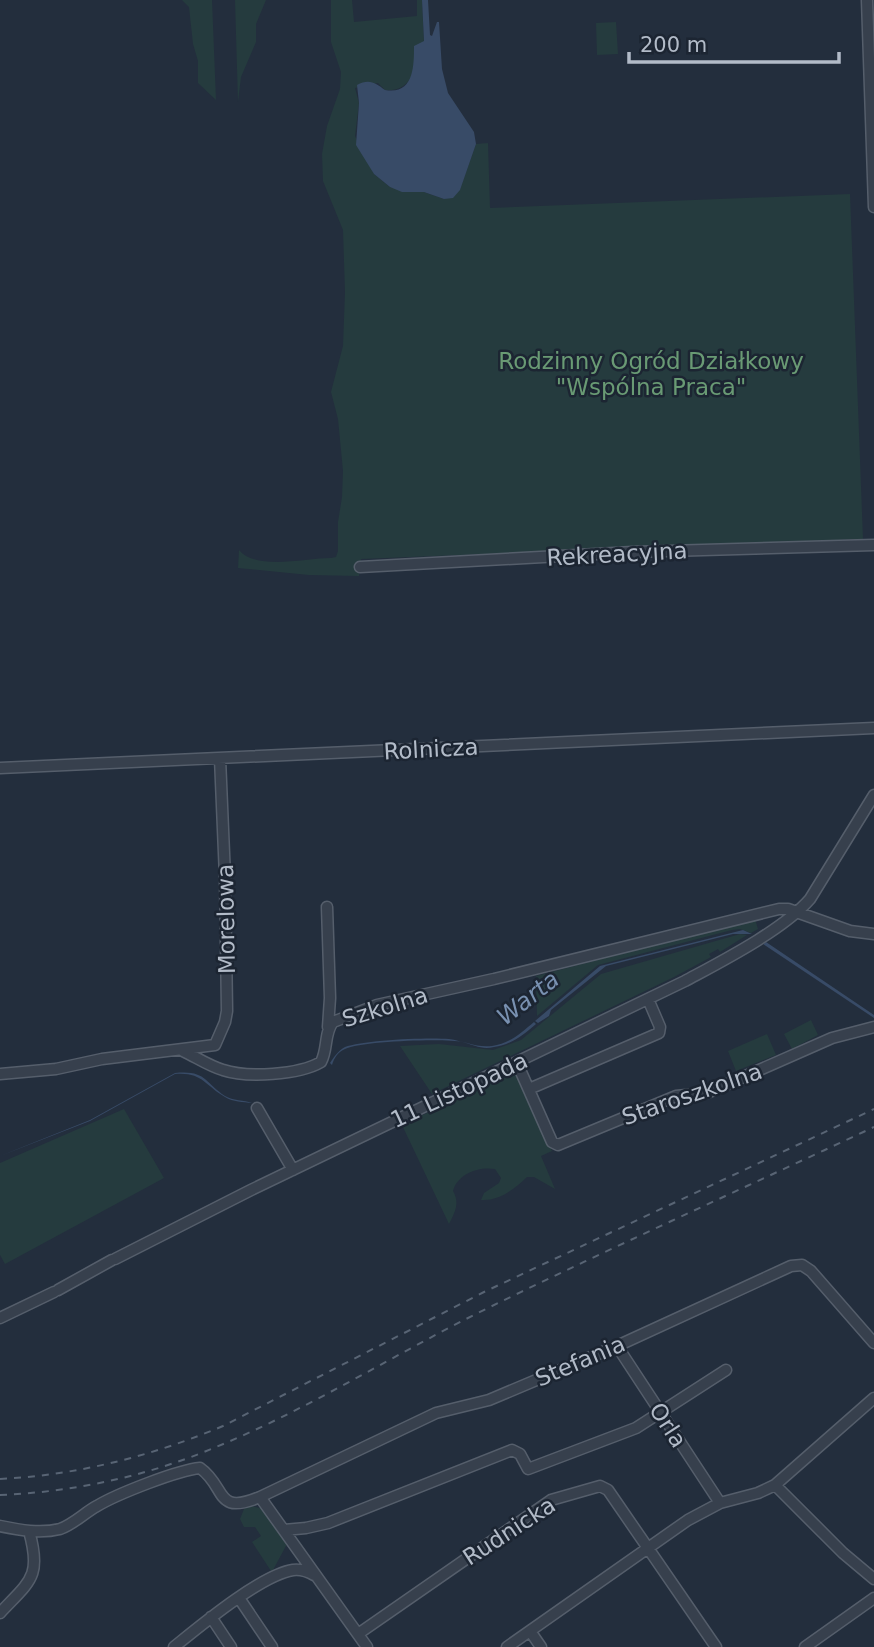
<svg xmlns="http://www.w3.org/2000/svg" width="874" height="1647" viewBox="0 0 874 1647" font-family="'DejaVu Sans',sans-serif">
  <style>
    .green { fill: #253b3e }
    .water { fill: #384b67 }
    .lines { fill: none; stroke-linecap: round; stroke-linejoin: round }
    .minor-casing { stroke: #555e6b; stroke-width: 13 }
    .minor { stroke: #37404d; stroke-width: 10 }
    .rail { stroke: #586474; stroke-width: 2; stroke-dasharray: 7 7; stroke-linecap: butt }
    .labels { text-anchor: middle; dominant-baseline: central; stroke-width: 5; stroke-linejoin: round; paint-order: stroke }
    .park-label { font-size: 23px; fill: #699a74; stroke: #1c2532 }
    .street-label { font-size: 23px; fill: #b2bbc8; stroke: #1c2532 }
    .water-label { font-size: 24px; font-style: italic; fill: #7991b1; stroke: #1c2532 }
  </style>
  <rect width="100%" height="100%" fill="#232e3d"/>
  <path class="green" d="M182 0H212L216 100 198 83V61L193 44 189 7Z
    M235 0H266L256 24V42L241 77 238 102Z
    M331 0H352L354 22 417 16V0H422L424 42 414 53C418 73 407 93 385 90L378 83 355 88 359 103 355 136 374 174 390 187 424 192 444 199 460 189 476 144 488 143 490 208 850 194 863 539 361 559 359 576 309 575 238 568 239 550C256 571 306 558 331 558L336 557 338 551V522L342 497 343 471 338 419 331 392 343 346 345 292 343 230 323 181 322 154 327 126 340 89 341 72 331 42Z
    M616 22 618 54 597 55 596 23Z
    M755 919 758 929 751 933 740 929 732 930 598 965 537 1016 536 976Z
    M740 934 747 935 720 952 718 949 709 954 711 957 674 977 432 1094 400 1046 439 1044 493 1050 521 1040 601 974Z
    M811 1020 818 1035 792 1049 784 1034Z
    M767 1034 776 1055 736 1071 728 1051Z
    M515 1071 552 1151 541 1156 555 1189 534 1177H527C514 1189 500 1201 481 1200L484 1193 499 1183 501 1178 495 1169C479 1166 457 1174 453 1191 460 1203 455 1212 449 1224L402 1125Z
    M124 1109 164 1178 5 1264 0 1255V1163Z
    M252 1506 263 1509 287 1544 273 1570 271 1571 252 1542 261 1536 255 1527H244L240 1519 244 1509Z"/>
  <path class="water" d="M422 0H428L430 35 432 36 437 22H439L442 69 448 93 474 132 476 144 460 190 453 198 444 199 424 192H402L390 187 374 174 356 145 359 103 357 85C369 78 376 83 385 90 414 95 414 66 414 46L424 41Z
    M743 930 752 934H733L606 966 551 1010 549 1016 538 1023 535 1021 600 966Z
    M766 942 874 1015V1018L763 944Z
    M534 1022 536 1024C524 1035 510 1045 494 1047 482 1050 474 1045 463 1042 444 1038 362 1041 345 1049 338 1052 334 1058 332 1065L330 1063C334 1057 338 1051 345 1047 362 1040 429 1037 449 1039 464 1041 477 1048 492 1046 509 1044 521 1033 534 1022Z
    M175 1073C206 1070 204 1082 225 1096 233 1101 244 1100 252 1103 243 1102 233 1102 225 1097 204 1085 203 1072 175 1074L90 1121 0 1156 90 1120Z"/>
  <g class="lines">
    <defs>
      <path id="minor" d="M867 0 874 207
        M360 567 633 552 874 545
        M0 768 874 728
        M327 907 330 998 328 1027
        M183 1051C196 1057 209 1066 223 1070 247 1078 299 1075 321 1062 328 1049 324 1033 333 1022L377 1005 494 979 779 909H788L850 931 874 934
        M517 1063 552 1142 558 1145 676 1096 707 1093 832 1038 874 1027
        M0 1074 56 1069 102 1059 215 1045 225 1022 227 1011 225 877 220 758
        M529 1089 659 1033 660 1027 648 999
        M257 1108 293 1170
        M115 1259 251 1190 685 981C722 961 783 930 810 899L874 795
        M58 1290 112 1260
        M0 1318 54 1292
        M617 1346 720 1503
        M775 1485 843 1553 874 1579
        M260 1497 436 1413 489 1400 617 1346 791 1266 802 1265 811 1271 874 1343
        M0 1526C20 1530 40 1534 60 1529 74 1524 84 1513 97 1506 117 1494 178 1470 200 1468 227 1487 214 1516 260 1497L367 1647
        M284 1530 306 1528 328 1523 512 1450 520 1454 528 1469 636 1428 726 1370
        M239 1598 272 1647
        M0 1613C30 1581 42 1577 29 1531
        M211 1617 231 1647
        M530 1631 541 1647
        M358 1634 551 1500 600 1486 608 1490 716 1647
        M174 1647C200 1626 261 1575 293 1570 301 1569 307 1571 314 1575
        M507 1647 688 1520 720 1503 758 1493 775 1485 874 1398
        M805 1647 874 1598"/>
    </defs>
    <use href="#minor" class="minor-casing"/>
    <use href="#minor" class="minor"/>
    <path class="rail" d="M0 1479C78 1475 152 1456 223 1426L484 1292 874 1109
      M0 1495C74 1492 148 1476 216 1447 311 1408 398 1352 490 1307 617 1245 746 1187 874 1127"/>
  </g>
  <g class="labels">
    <g class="park-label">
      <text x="651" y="361">Rodzinny Ogród Działkowy<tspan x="651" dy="26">"Wspólna Praca"</tspan></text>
    </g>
    <g class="street-label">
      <text transform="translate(617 554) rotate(-3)">Rekreacyjna</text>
      <text transform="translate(431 749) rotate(-3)">Rolnicza</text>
      <text transform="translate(226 919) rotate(-91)">Morelowa</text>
      <text transform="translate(385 1007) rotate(-17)">Szkolna</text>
      <text transform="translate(459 1090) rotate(-25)">11 Listopada</text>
      <text transform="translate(692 1094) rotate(-19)">Staroszkolna</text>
      <text transform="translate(580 1361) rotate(-23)">Stefania</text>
      <text transform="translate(668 1425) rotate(57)">Orla</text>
      <text transform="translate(509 1531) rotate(-33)">Rudnicka</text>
    </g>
    <g class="water-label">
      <text transform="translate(528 998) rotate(-38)">Warta</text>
    </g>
  </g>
  <path d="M629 52v10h210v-10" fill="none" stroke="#b2bbc8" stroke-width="3.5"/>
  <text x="640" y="52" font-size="21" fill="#b2bbc8" stroke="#1c2532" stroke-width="5" paint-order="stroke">200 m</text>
</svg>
